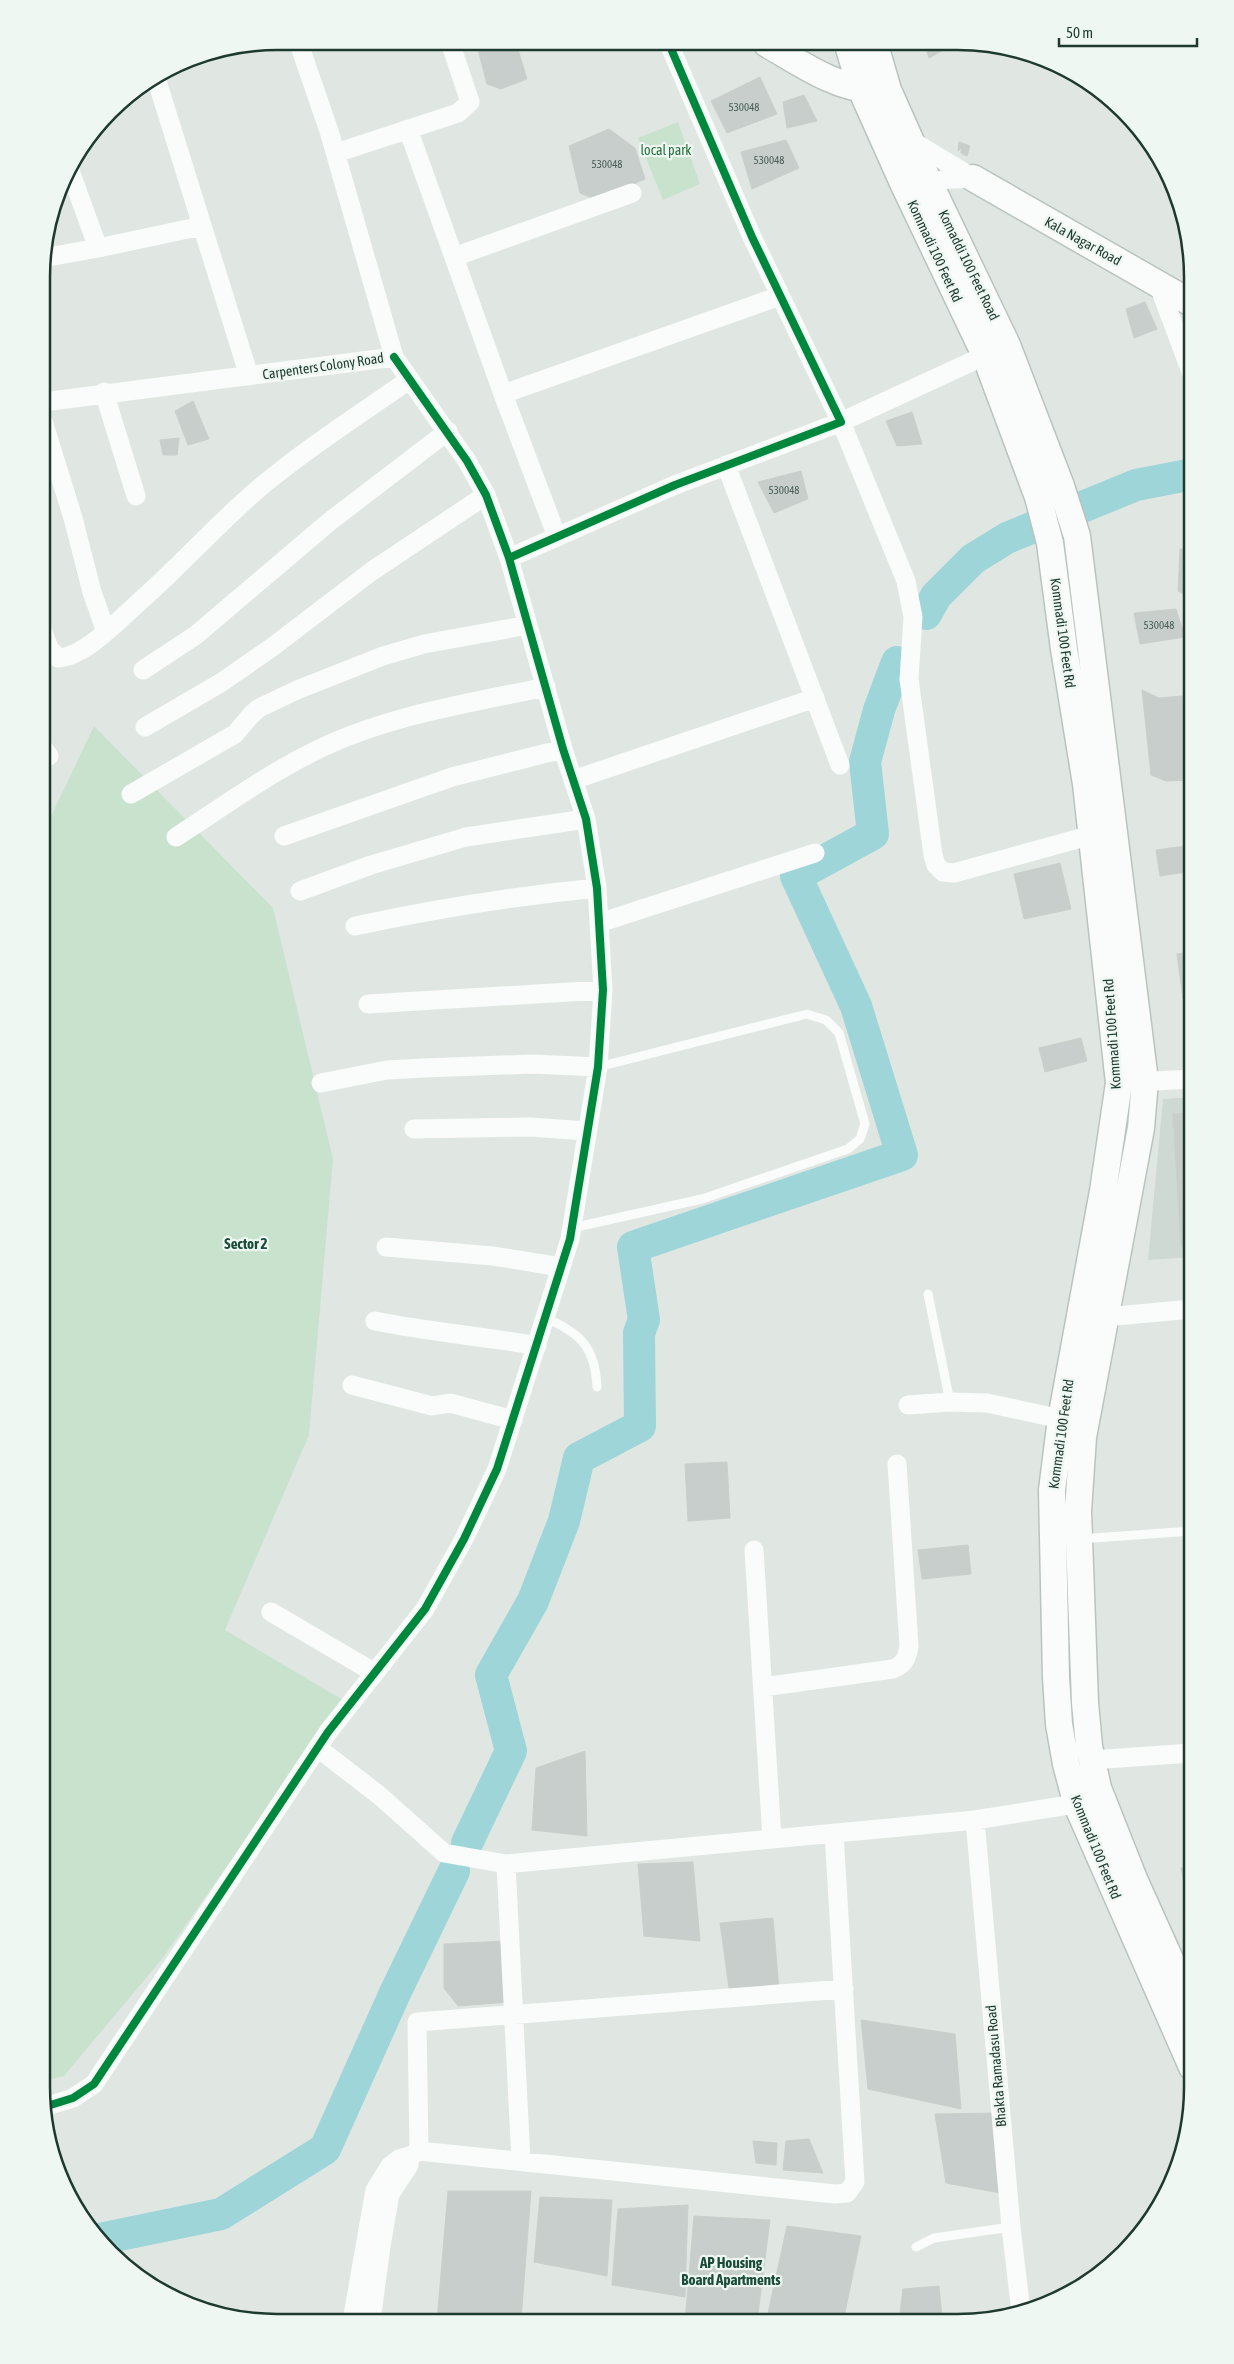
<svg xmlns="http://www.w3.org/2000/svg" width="1234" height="2364" viewBox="0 0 1234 2364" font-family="'Asap Condensed',sans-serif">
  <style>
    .built { fill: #ced9d3 }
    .green { fill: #c8e2ce }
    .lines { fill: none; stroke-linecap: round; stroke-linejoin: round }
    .river { stroke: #9ed5d8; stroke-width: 32 }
    .building { fill: #c8cecb; stroke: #c9d0cc }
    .secondary-casing { stroke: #b9c4be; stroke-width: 29 }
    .lane { stroke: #fafbfb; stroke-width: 9 }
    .street { stroke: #fafbfb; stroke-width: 19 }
    .secondary { stroke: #fafbfb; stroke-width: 26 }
    .cycleway-casing { stroke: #eef7f1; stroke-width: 11 }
    .cycleway { stroke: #00873e; stroke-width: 8 }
    .labels { text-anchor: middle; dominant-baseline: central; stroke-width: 4.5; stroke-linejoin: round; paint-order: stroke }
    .number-label { font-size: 11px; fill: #496058 }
    .park-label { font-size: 14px; fill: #27723e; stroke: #eef7f1 }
    .street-label { font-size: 14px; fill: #1e3a30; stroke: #eef7f1 }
    .neighbourhood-label { font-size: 15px; font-weight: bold; fill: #1a4c3c; stroke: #eef7f1 }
    .rim { fill: none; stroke: #1e3a30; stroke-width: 2.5 }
  </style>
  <rect width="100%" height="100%" fill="#e0e7e3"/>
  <path class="built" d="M1193 1097 1192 1257 1148 1260 1163 1099Z"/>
  <path class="green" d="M678 122 700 184 663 200 638 138Z
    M94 726 273 908 333 1159 309 1435 225 1630 343 1700 162 1959 64 2076 41 2082 43 833Z"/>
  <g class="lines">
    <path class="river" d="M926 614 936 596 973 559 1007 538 1136 485 1193 474
      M467 1843 511 1751 491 1675 533 1601 564 1521 579 1458 640 1426 639 1333 644 1320 633 1247 902 1155 856 1006 796 876 873 834 865 762 879 710 897 662
      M100 2239 221 2214 325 2149 395 1993 454 1871"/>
  </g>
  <path class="building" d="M476 42 516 43 527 79 501 89 487 84Z
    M925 45H952L929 58Z
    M760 77 777 114 727 133 711 101Z
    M804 95 817 121 787 128 783 102Z
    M609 129 635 148 645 179 597 200 580 193 569 146Z
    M786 140 799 168 752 189 741 152Z
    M959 142 970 146 967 156 961 153V148L958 151Z
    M1145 302 1157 329 1134 338 1126 309Z
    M193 401 209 439 188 445 175 411Z
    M912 412 922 444 897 446 886 421Z
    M179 438 177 455H163L160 440Z
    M801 471 808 499 774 513 758 482Z
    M1180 549 1193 550V599L1178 591Z
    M1176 609 1185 637 1140 644 1134 613Z
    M1142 690 1159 698 1193 695V780L1166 781 1151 775Z
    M1193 845V871L1160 876 1156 850Z
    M1060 863 1071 909 1024 919 1014 874Z
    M1193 952V997L1183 999 1177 954Z
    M1081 1038 1087 1061 1045 1072 1039 1048Z
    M1193 1113 1192 1246 1181 1247 1173 1114Z
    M727 1462 730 1518 688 1521 685 1464Z
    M968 1545 971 1574 922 1579 918 1550Z
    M585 1751 587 1836 532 1830 536 1768Z
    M693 1862 700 1941 644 1936 638 1864Z
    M1192 1867V1904H1188L1181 1868Z
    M773 1918 779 1990 729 1988 720 1923Z
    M507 1941 509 2002 458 2006 444 1988V1944Z
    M861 2020 955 2034 961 2109 868 2089Z
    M999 2113 1006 2194 946 2183 935 2114Z
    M809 2139 823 2173 783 2170 786 2141Z
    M753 2141 777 2143 776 2165 756 2163Z
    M448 2191H531L521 2321H437Z
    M540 2197 612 2200 607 2276 534 2262Z
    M688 2205 685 2297 612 2285 618 2209Z
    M694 2216 770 2220 757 2322H685Z
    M787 2226 861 2236 843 2322H766Z
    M939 2286 942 2316 899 2321 903 2289Z"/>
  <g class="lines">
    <defs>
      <path id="secondary" d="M767 44C800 63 835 88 873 90
        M848 45 861 89 903 183 985 355 1038 497 1050 543 1064 649 1086 784 1119 1083 1103 1191 1061 1419 1052 1490 1056 1677 1059 1724 1066 1764 1077 1805 1192 2067
        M875 45 888 90 928 180 1007 345 1061 486 1077 536 1145 1081 1141 1128 1083 1437 1078 1511 1085 1703 1089 1746 1098 1788 1134 1879 1192 2008
        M973 178 1193 304"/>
    </defs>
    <use href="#secondary" class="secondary-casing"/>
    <path class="lane" d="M572 1228 702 1199 848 1149 860 1139 865 1124 839 1033 826 1020 807 1014 598 1067
      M928 1294 950 1402
      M546 1318C582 1334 595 1348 597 1387
      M1080 1539 1192 1531
      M916 2247 934 2238 1011 2227"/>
    <path class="street" d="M156 78 249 376
      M408 129 503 394 557 537
      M910 140 973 178
      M336 153 458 113 470 102 450 42
      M69 168 98 248 202 226
      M916 181 973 178
      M454 257 632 193
      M43 258 98 248
      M1157 281 1193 377
      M997 350 841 422 906 581 913 617 909 679 933 855 936 865 943 872 954 873 1092 835
      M394 357 467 461 486 495 509 558 675 485 841 422 752 237 669 44
      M104 392 136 496
      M503 394 780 296
      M43 402 394 357 329 131 298 41
      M43 421 73 518 92 592 106 632
      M726 465 840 765
      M43 632 49 648 58 658C84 657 118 621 138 603 187 560 230 509 283 469 324 437 368 409 410 379
      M143 670 196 635 329 522 448 431
      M145 727 222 682 271 648 372 571 486 495
      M43 748 49 756
      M573 780 815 698
      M131 794 235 734 251 715 259 708 297 690 383 656 424 644 528 625
      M284 836 452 777 563 749
      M176 837C221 808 266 775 315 751 385 716 469 703 546 687
      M300 891 371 865 466 837 586 819
      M599 923 815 853
      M355 926C435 909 515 896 597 888
      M368 1004 603 990
      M1134 1082 1193 1079
      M321 1083 387 1070 424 1068 532 1064 598 1067
      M414 1129 530 1127 587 1131
      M386 1247 493 1256 561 1267
      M1105 1317 1192 1309
      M375 1321C429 1332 483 1336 537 1346
      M352 1385 432 1406 450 1403 513 1420
      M908 1405 950 1402 987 1403 1061 1419
      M754 1550 772 1839
      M271 1612 375 1673
      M763 1687 893 1669C905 1664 907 1658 909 1646L897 1464
      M318 1748 380 1796 444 1853 506 1864 975 1820 1088 1802
      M1091 1760 1192 1753
      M975 1820 1011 2227 1021 2312
      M506 1864 521 2161
      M44 2107 73 2098 94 2084 328 1732 425 1609 464 1539 497 1469 570 1239 598 1067 603 990 597 888 586 819 563 749 509 558
      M419 2151 417 2022 844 1989
      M352 2321 375 2190 390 2166 399 2159 410 2156 419 2151 835 2194 847 2193 855 2182 834 1833
      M371 2321 381 2246 390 2194 409 2165 410 2156"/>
    <use href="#secondary" class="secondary"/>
    <defs>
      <path id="cycleway" d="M394 357 467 461 486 495 509 558 675 485 841 422 752 237 669 44
        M44 2107 73 2098 94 2084 328 1732 425 1609 464 1539 497 1469 570 1239 598 1067 603 990 597 888 586 819 563 749 509 558"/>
    </defs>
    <use href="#cycleway" class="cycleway-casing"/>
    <use href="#cycleway" class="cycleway"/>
  </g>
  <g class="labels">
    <g class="number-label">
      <text x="744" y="107">530048</text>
      <text x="769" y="160">530048</text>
      <text x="607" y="164">530048</text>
      <text x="784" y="490">530048</text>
      <text x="1159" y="625">530048</text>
    </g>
    <g class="park-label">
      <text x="666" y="150">local park</text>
    </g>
    <g class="street-label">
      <text transform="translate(1083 241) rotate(29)">Kala Nagar Road</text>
      <text transform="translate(935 251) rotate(65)">Kommadi 100 Feet Rd</text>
      <text transform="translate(969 265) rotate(64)">Komaddi 100 Feet Road</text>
      <text transform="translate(323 366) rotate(-8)">Carpenters Colony Road</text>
      <text transform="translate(1063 633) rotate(82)">Kommadi 100 Feet Rd</text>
      <text transform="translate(1112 1034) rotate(-94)">Kommadi 100 Feet Rd</text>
      <text transform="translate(1061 1434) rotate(-82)">Kommadi 100 Feet Rd</text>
      <text transform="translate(1096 1847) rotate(68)">Kommadi 100 Feet Rd</text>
      <text transform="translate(996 2066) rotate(-95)">Bhakta Ramadasu Road</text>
    </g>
    <g class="neighbourhood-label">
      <text x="246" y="1243">Sector 2</text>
      <text x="731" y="2262">AP Housing<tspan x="731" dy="17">Board Apartments</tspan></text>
    </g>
  </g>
  <path d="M0 0H1234V2364H0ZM277 50H957A227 227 0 0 1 1184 277V2087A227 227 0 0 1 957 2314H277A227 227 0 0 1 50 2087V277A227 227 0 0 1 277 50Z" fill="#eef7f1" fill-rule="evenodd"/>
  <path class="rim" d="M277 50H957A227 227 0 0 1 1184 277V2087A227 227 0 0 1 957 2314H277A227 227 0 0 1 50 2087V277A227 227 0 0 1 277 50Z"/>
  <path d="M1059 38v8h138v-8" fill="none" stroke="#1e3a30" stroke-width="2.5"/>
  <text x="1066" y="38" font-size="15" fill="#1e3a30" stroke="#eef7f1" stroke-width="4" paint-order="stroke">50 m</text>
</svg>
